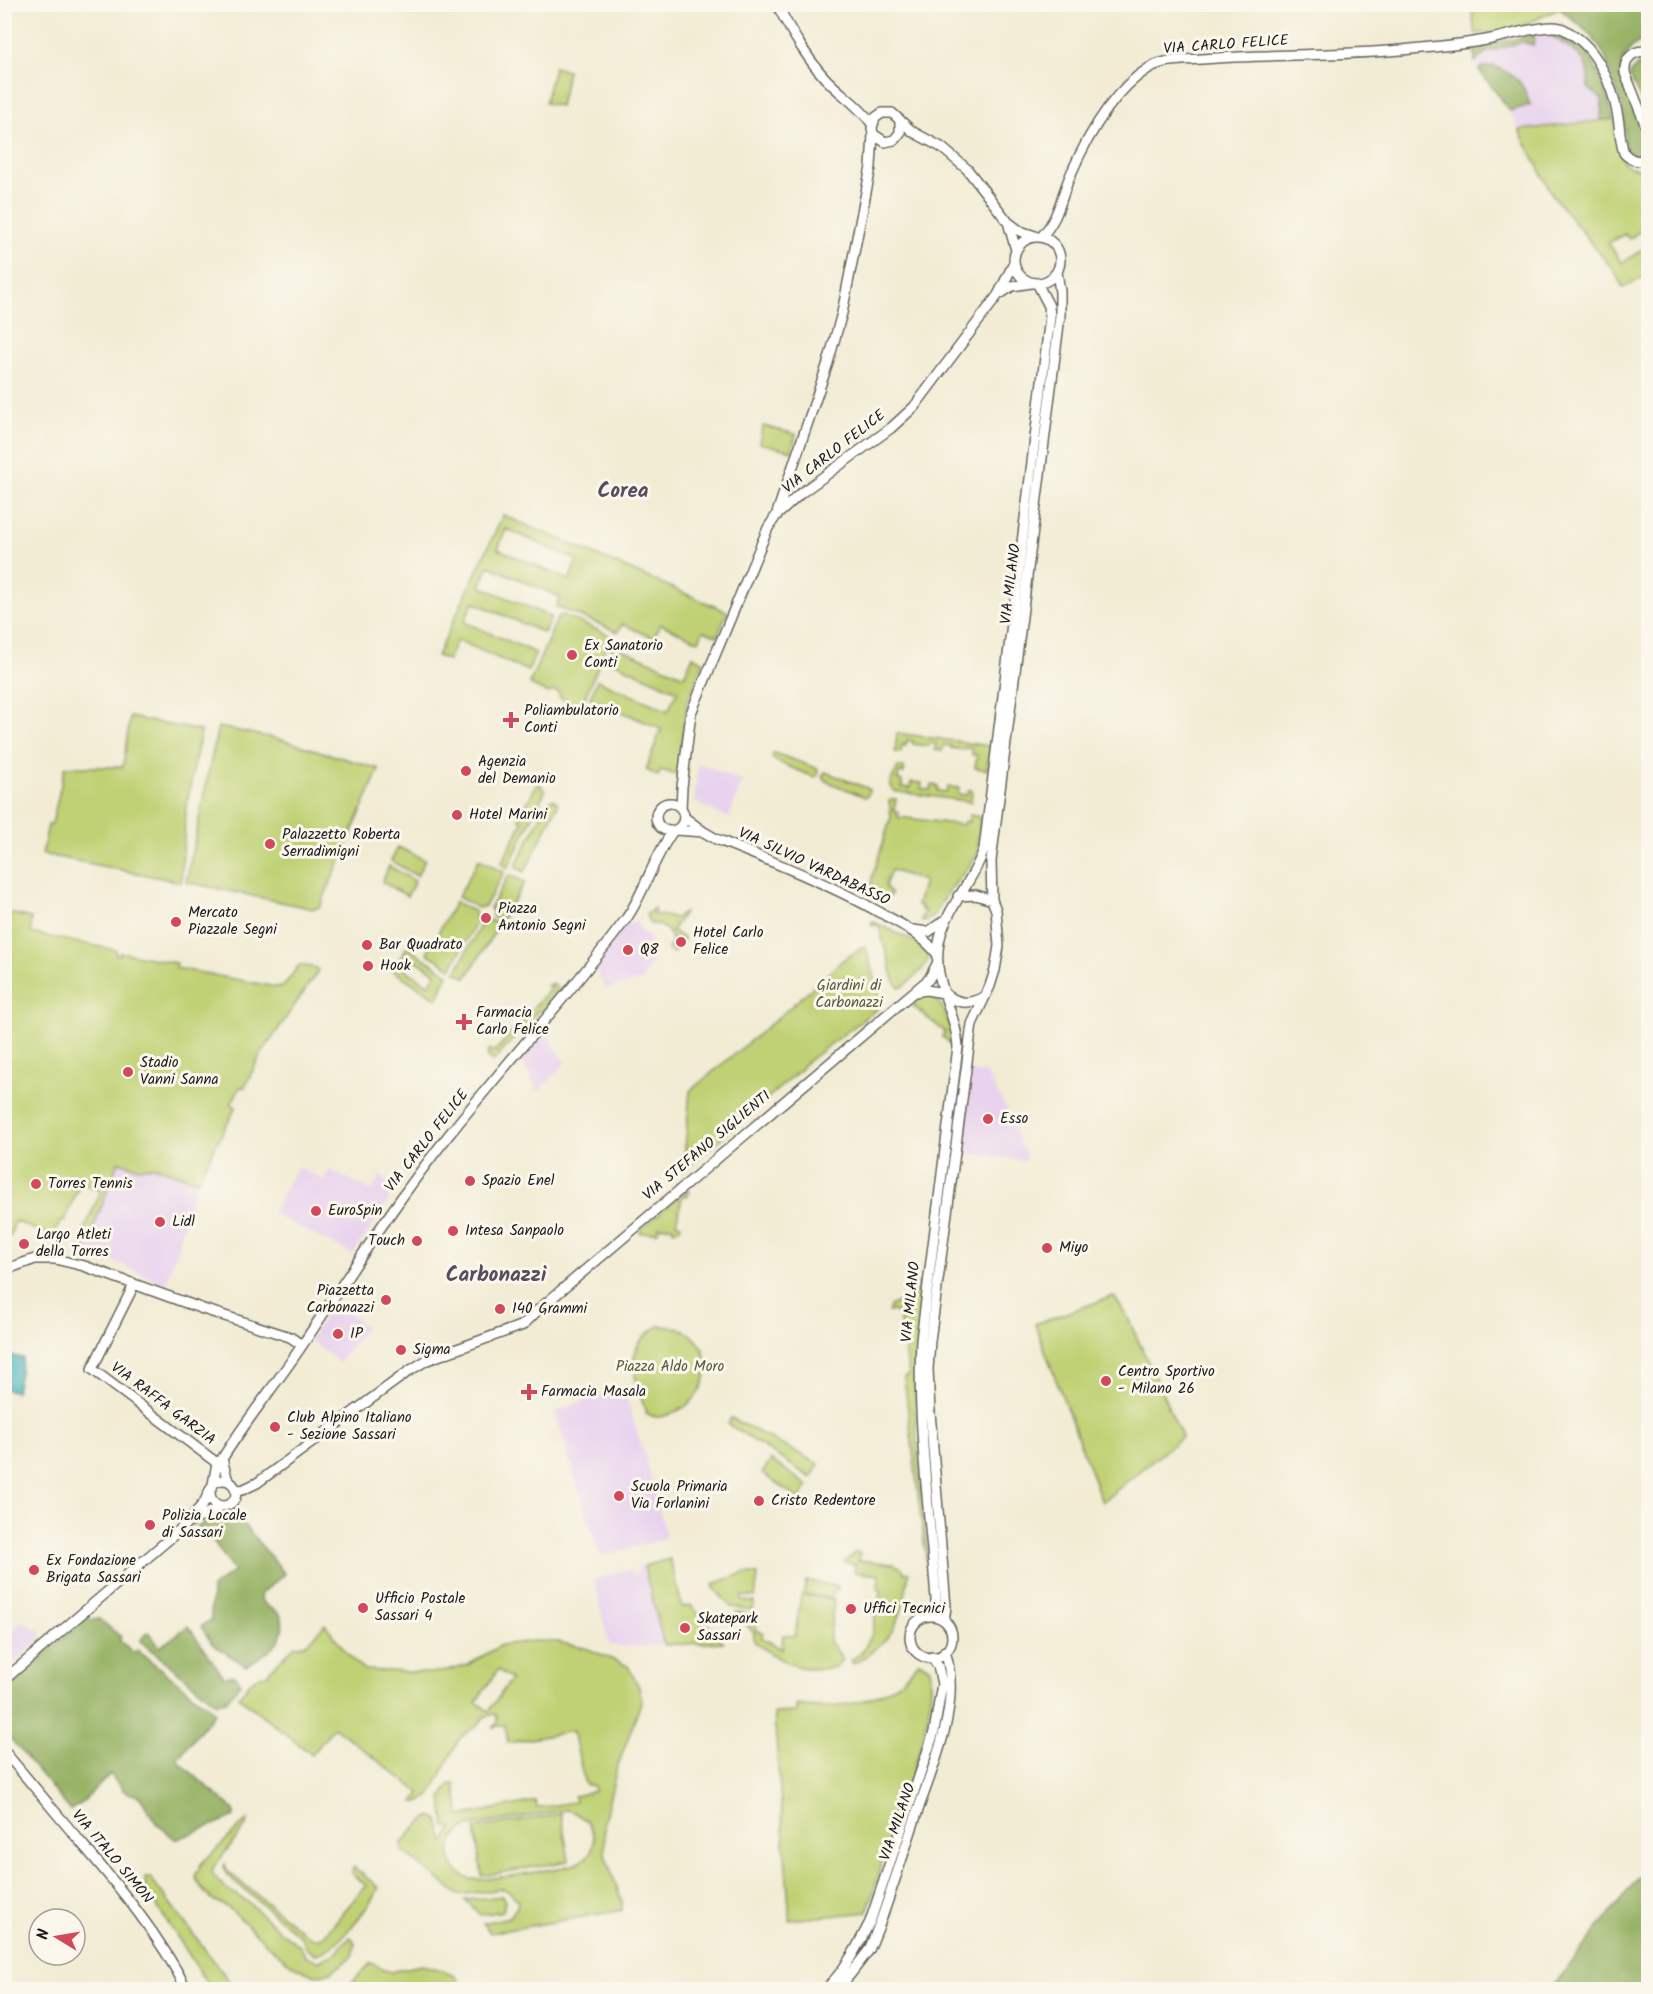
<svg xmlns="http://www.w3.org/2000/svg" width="1653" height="1994" viewBox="0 0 1653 1994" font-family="Kalam,sans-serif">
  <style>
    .built { fill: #e8d2ee }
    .green { fill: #c0d174; stroke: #6e7648; stroke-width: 1.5; fill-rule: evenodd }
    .forest { fill: #98b366; stroke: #5a6841; stroke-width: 1.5 }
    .water { fill: #3daeb6; stroke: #2c6569; stroke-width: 1.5 }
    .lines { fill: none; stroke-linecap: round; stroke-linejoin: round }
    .secondary-casing { stroke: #67655c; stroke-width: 12 }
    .secondary { stroke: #fff; stroke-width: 9 }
    .poi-dot { fill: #d1495b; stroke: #fbf7ec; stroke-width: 2 }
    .labels { text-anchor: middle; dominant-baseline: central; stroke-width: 6; stroke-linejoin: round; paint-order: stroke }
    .street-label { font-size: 15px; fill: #1c1c1c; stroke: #fbf7ec }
    .poi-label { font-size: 15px; fill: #1c1c1c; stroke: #fbf7ec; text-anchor: start }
    .park-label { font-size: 15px; fill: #555b3b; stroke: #fbf7ec }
    .district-label { font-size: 21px; font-weight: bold; fill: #574d5e; stroke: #fbf7ec }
  </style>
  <rect width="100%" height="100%" fill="#fbf7ec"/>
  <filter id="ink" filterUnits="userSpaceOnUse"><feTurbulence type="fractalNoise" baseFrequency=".0167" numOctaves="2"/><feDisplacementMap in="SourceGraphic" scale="12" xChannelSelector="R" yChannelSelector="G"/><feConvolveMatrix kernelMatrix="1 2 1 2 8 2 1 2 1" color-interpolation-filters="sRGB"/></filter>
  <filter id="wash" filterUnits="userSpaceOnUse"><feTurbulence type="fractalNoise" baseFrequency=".008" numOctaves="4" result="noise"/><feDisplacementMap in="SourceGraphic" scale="24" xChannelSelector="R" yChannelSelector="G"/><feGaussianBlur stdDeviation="1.35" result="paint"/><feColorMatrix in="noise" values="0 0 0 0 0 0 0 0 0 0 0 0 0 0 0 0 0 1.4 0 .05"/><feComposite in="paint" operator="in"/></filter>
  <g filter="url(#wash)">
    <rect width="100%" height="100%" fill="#f2ecd4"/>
    <path class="built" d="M1548 33H1561L1590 58 1601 79 1614 119 1519 130 1506 105 1479 70 1475 62 1474 47 1517 37Z
      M698 763 742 781 729 818 694 802Z
      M638 922 639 929 650 937 651 959 654 962 643 977V980L607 989 593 968 624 925Z
      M543 1026 565 1063 538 1092 519 1056Z
      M972 1071 986 1073 1010 1114 1021 1148 1025 1149 1026 1161 960 1152Z
      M118 1162 141 1168 156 1166 197 1181 166 1285 93 1252 85 1251Z
      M297 1167 324 1180 329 1170 372 1190 381 1174 387 1183 389 1198 388 1202 353 1254 272 1214Z
      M335 1300 366 1327 339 1363 310 1340Z
      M620 1387 623 1388 644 1453 666 1535 663 1539 655 1542 602 1556 599 1553 555 1412Z
      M640 1566H644L664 1645 625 1647 609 1645 594 1579 629 1569 635 1575Z
      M22 1621 43 1633 38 1642 11 1666 5 1669V1637Z"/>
    <path class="green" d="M1558 4 1561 8 1522 26 1494 33H1475L1471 5Z
      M554 67 568 71 560 106 545 103Z
      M1614 119 1621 158 1628 166 1643 170 1640 176 1648 184V225L1629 239 1625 234 1608 243 1622 263 1648 246V275L1623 288 1614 271 1553 196 1519 130Z
      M763 426 796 434 792 451 759 443Z
      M503 515 728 612 717 636 703 631 699 641 660 624 654 638 622 624 618 632 556 606 560 597 489 566 480 586 551 617 544 633 473 602 464 622 536 653 528 671 457 640 448 660 437 656ZM506 529 577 560 569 580 498 549Z
      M563 615 609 635 610 638 582 704 577 706 560 698 559 693 555 691 548 693 532 686 530 682 558 617Z
      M613 645 684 676 693 656 704 662 687 702 678 775 661 770 658 776 646 770 661 729 590 698 597 680 668 711 677 691 606 659Z
      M130 717 201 731 186 807 181 882 42 854 48 825 52 824 65 767H123Z
      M218 727 279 739 379 769 320 907 314 909 186 882Z
      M897 733 990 746 987 770 975 768 977 755H972V749L965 748 964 750 951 748V746L944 745 942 751 935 750 936 744 929 743V746L913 744V741L907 740 906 746 902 745 901 753 895 752Z
      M774 753 816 768 818 770V775L814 777 775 761 772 757Z
      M898 767H904V773H899L898 780 902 781V787L910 788 911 782 922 783 921 789 930 790 931 785 938 786V791L947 792 948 787 959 788 958 794 967 795 968 790H972L971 802 893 791 890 783Z
      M825 772 867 788 869 790 868 795 865 797 826 781 822 777Z
      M538 782 545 791 508 868 501 864 523 821 519 819Z
      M553 799 558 803 557 807 526 869 524 872 516 867 517 863 548 802Z
      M892 799H896L894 811 898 812V817L963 825 964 821 969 822V815L980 817 977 856 947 894 933 917 926 921 921 920 925 911 921 910 922 907 917 905 924 881 891 870 885 886 891 894 886 902 870 894 872 878 891 817 889 801Z
      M398 847 425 860 417 876 391 861Z
      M479 859 504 872 485 906 478 908 458 897Z
      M389 866 415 881 407 896 382 882Z
      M509 875 525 882 501 921 492 916 493 912 490 908Z
      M455 902 475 912 477 921 451 968 427 953Z
      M654 908 655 909 653 914 675 918 685 912 672 930 684 939 673 953 668 949 672 942C671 931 661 923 650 924L646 915Z
      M10 913 31 918V933L116 950V955H119L120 952 176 963V968L276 987H283L299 965 316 968 318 971 260 1056 244 1088 241 1086 231 1104 236 1107 197 1181 156 1167 141 1168 118 1162 85 1251 80 1248 87 1233 84 1231 101 1191 81 1182 64 1221 61 1220 53 1237 15 1221 10 1237 5 1235 4 940Z
      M490 920 499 925 466 978 456 972 482 922 486 923Z
      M872 921 924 946 929 952C929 968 914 976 903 987H899L895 983 878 924 873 926 871 924Z
      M865 946 879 991 878 1008 803 1065 800 1070 683 1171 690 1091 779 1017 844 959Z
      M407 947 448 974 437 999 392 970ZM406 954 436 973 429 985 399 966Z
      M552 983 557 988V992L542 1010 537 1012 496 1059 492 1061 487 1055 489 1050 495 1051 552 987 547 986Z
      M923 995C943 992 953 1030 951 1046L948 1041 942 1037 945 1032 913 1006 918 998Z
      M686 1191H689L688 1196 683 1195 676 1222 682 1225 679 1229 673 1231V1226L658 1227V1232L640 1233V1230Z
      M918 1283 924 1284C921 1311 916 1339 915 1367 913 1431 923 1497 928 1560H926L904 1377 909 1375 899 1315 893 1311 889 1312 890 1306 916 1293Z
      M1114 1296 1129 1320 1182 1437 1102 1502 1035 1324Z
      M659 1326C719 1324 722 1398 668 1415 660 1418 654 1418 646 1413 636 1380 619 1347 659 1326Z
      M731 1418 819 1464 811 1478 728 1424Z
      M771 1460 808 1486 799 1499 762 1473Z
      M856 1552 860 1553 858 1560 894 1564 903 1569 904 1573 909 1572C902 1619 897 1639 853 1664L851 1660 863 1651 872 1633 881 1590 878 1589 879 1575 854 1572 855 1565 844 1562Z
      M670 1559 682 1607 691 1605 723 1642 664 1645 644 1566Z
      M744 1573 758 1575 755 1597 742 1596V1601L754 1602 753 1610 731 1607 714 1588 713 1584Z
      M806 1581 838 1586 837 1590 833 1593 832 1598 804 1594Z
      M801 1595 834 1600 829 1643 832 1644 840 1655V1657L843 1658 836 1667C801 1674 780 1662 754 1641V1633L736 1612 757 1615 756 1631 763 1632 762 1638 782 1649 783 1635 795 1636Z
      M325 1624 347 1653 356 1663 365 1670 430 1673 447 1671 468 1665 501 1645 535 1641 558 1642 588 1649 628 1666 639 1687 642 1700 616 1771 604 1822 605 1855 622 1901V1910L490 1933 483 1923 510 1917 517 1907 518 1901 510 1892 503 1889 458 1895 402 1851V1843C411 1832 418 1823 431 1816L438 1819 444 1843 453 1828 445 1827 442 1798 450 1784H455L460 1816 535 1801 537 1808 575 1802 574 1796 595 1791 594 1786 585 1784 573 1731 508 1743 505 1725 493 1727 497 1723V1716L494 1714 484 1717 479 1724 460 1738 430 1796 420 1802H414L420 1793 334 1727 312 1755 239 1697C247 1686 253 1675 268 1675L270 1670 295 1646C308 1647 317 1633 325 1624ZM498 1670 511 1679 489 1711 476 1702ZM566 1810C594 1816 606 1849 578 1863 568 1868 479 1882 470 1879 459 1875 451 1866 450 1855 449 1842 457 1832 468 1826Z
      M919 1661 930 1668C938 1716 903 1799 887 1846 879 1869 875 1889 867 1912L790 1920 774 1713 796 1712V1705C841 1712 892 1700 919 1661Z
      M561 1814 569 1861 482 1876 475 1828Z
      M247 1820 246 1826 213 1868 212 1874 225 1888 252 1905 277 1929 299 1945 306 1956 318 1961 337 1953 345 1941 351 1937 355 1943 352 1956C343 1963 332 1974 320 1975 290 1975 253 1928 231 1910 226 1906 221 1904 215 1901 206 1897 200 1886 195 1877L201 1864Z
      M225 1864 227 1871 311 1938 316 1939 323 1937 366 1885 351 1873 354 1867 379 1888C368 1907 337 1952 315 1954L308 1950 301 1937 227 1875 224 1868Z
      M150 1877 235 1989H210L190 1956 145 1888V1878Z
      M502 1896 505 1901 503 1911 480 1915 471 1905 464 1900Z
      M371 1963 390 1972 421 1965 432 1967 455 1976 458 1980 461 1989H353L349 1985Z"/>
    <path class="forest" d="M1558 5H1648V40L1645 39C1628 46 1621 60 1620 78L1648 137V150C1643 158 1637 156 1629 153L1625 146 1624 112 1604 54 1591 35 1560 9Z
      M1548 33C1554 33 1561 33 1566 35 1593 45 1606 93 1614 119L1601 120 1602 99 1588 88C1591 52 1572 52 1548 33Z
      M1535 35 1533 45 1522 42 1485 53 1475 62 1474 47Z
      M1638 65 1648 69V115L1630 77V73Z
      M1494 66C1516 76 1523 80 1530 105L1510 111 1479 70 1482 67Z
      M218 1516 235 1517 241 1521 285 1574 262 1593 261 1599 265 1604 280 1614C291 1642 266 1653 246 1666L212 1644 201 1626 211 1620 212 1588 234 1571 210 1536 208 1538 206 1535 204 1538 196 1527Z
      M88 1617 92 1620 99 1619 121 1637 119 1640 134 1653 137 1650 215 1712 177 1760 234 1810 235 1813 233 1817 176 1840 156 1823 140 1797 124 1791 110 1774 81 1804 70 1810 5 1732V1687Z
      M188 1626 224 1677 234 1675 237 1677 240 1684 226 1701 216 1703 140 1641 148 1632 160 1647Z
      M1648 1865V1989H1551Z"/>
    <path class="water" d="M9 1355 23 1358 16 1392 5 1389V1375Z"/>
  </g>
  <g filter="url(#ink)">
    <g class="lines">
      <defs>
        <path id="secondary" d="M777 4C789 29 812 67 832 85 846 98 861 108 872 124
          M1648 52C1634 49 1624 58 1625 73L1648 131
          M873 134 885 142 894 140 900 133V120
          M1008 222 1020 231 1035 236
          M1014 260a23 23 0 1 1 46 0a23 23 0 1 1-46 0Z
          M1041 237C1059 218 1060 200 1070 176 1087 137 1112 91 1149 68 1164 59 1185 60 1202 59 1268 54 1335 56 1401 50 1431 47 1462 45 1491 39 1511 35 1533 27 1554 27 1559 27 1566 30 1570 33 1598 49 1613 87 1618 117 1620 129 1620 142 1624 153 1631 161 1640 163 1648 157
          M1000 294 1012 286 1031 283
          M776 516 828 363 842 313 871 167 873 134 872 128 875 118 882 113H892L913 132 941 147 967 169 1008 222 1016 250
          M656 817a14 14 0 1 1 28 0a14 14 0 1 1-28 0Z
          M681 809 682 787 691 713 768 528 776 516 801 493 891 428 914 407 998 295 1014 263
          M684 817 704 832 716 839C771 861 827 883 879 912 901 924 923 935 938 955
          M676 830 704 832
          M958 896 976 895 992 900
          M913 930 928 932 944 921
          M915 992 926 990 944 993
          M944 993C958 1004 968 1005 984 997
          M4 1270 35 1259H55L84 1266 203 1309 290 1337 302 1345
          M133 1283 131 1291 92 1369 217 1463
          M222 1459 227 1478 231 1483
          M210 1493a13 13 0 1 1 26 0a13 13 0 1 1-26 0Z
          M213 1484 217 1463 222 1459C247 1419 277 1383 303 1344 350 1274 395 1202 448 1136 506 1063 570 994 626 919 645 892 653 858 673 831
          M235 1489 242 1490 257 1483 409 1371 427 1360 523 1325 538 1310 929 979 938 962
          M191 1522 221 1506
          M929 1616 936 1605V1599C930 1513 917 1426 921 1340L958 1047C957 1019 941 995 938 967 933 917 970 892 984 849L1050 317 1049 306 1037 283
          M910 1637a21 21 0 1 1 42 0a21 21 0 1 1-42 0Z
          M944 1620 946 1607 930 1412 928 1369 930 1341 972 1024 990 986 995 970 999 946 996 910 992 900 991 861 1060 316V292L1057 272
          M4 1680 182 1528 204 1503 210 1490
          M4 1751C25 1776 46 1801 67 1826 111 1878 156 1928 187 1990
          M825 1990C845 1971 857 1947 870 1922L934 1732 942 1684 938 1666 932 1657
          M838 1990 869 1950 880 1923C893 1886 905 1849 917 1813 934 1763 962 1704 945 1651"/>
      </defs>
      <use href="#secondary" class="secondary-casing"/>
      <use href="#secondary" class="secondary"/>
    </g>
  </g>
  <g class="poi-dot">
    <circle cx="572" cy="655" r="6"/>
    <path d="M508 711h6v6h6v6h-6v6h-6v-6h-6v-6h6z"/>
    <circle cx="466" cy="771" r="6"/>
    <circle cx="457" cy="815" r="6"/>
    <circle cx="270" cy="844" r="6"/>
    <circle cx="486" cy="918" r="6"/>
    <circle cx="176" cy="922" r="6"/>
    <circle cx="681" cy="942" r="6"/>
    <circle cx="367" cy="945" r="6"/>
    <circle cx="628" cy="950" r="6"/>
    <circle cx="368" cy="966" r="6"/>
    <path d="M461 1013h6v6h6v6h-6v6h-6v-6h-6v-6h6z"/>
    <circle cx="128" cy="1072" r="6"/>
    <circle cx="988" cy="1119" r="6"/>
    <circle cx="470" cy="1181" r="6"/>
    <circle cx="36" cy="1184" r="6"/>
    <circle cx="316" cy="1211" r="6"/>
    <circle cx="160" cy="1222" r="6"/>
    <circle cx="453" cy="1231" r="6"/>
    <circle cx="417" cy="1241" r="6"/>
    <circle cx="24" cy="1244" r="6"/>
    <circle cx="1047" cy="1248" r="6"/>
    <circle cx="386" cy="1300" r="6"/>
    <circle cx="500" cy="1309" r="6"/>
    <circle cx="338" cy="1334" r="6"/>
    <circle cx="401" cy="1350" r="6"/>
    <circle cx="1106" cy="1381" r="6"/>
    <path d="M526 1383h6v6h6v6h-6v6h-6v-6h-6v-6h6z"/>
    <circle cx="275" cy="1427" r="6"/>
    <circle cx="619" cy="1496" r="6"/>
    <circle cx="759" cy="1501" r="6"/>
    <circle cx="150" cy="1525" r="6"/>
    <circle cx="34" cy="1570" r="6"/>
    <circle cx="363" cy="1608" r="6"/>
    <circle cx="851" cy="1609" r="6"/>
    <circle cx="685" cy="1628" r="6"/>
  </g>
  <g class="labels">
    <g class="street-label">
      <text transform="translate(1226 45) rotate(-4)">VIA CARLO FELICE</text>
      <text transform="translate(834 452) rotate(-38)">VIA CARLO FELICE</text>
      <text transform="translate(1011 584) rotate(-83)">VIA MILANO</text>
      <text transform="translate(814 867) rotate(25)">VIA SILVIO VARDABASSO</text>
      <text transform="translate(427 1141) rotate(-52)">VIA CARLO FELICE</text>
      <text transform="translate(707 1146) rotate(-40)">VIA STEFANO SIGLIENTI</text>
      <text transform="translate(911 1302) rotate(-84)">VIA MILANO</text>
      <text transform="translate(163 1404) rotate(37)">VIA RAFFA GARZIA</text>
      <text transform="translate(898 1822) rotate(-71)">VIA MILANO</text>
      <text transform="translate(112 1857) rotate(50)">VIA ITALO SIMON</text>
    </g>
    <g class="poi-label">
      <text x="584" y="646">Ex Sanatorio<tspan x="584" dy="17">Conti</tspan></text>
      <text x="524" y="711">Poliambulatorio<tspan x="524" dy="17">Conti</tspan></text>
      <text x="478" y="762">Agenzia<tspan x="478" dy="17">del Demanio</tspan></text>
      <text x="469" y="815">Hotel Marini</text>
      <text x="282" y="835">Palazzetto Roberta<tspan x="282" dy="17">Serradimigni</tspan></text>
      <text x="498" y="909">Piazza<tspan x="498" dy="17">Antonio Segni</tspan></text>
      <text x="188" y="913">Mercato<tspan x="188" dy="17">Piazzale Segni</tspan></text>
      <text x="693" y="933">Hotel Carlo<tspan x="693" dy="17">Felice</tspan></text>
      <text x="379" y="945">Bar Quadrato</text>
      <text x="640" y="950">Q8</text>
      <text x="380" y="966">Hook</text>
      <text x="476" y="1013">Farmacia<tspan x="476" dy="17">Carlo Felice</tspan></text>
      <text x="140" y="1063">Stadio<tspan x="140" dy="17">Vanni Sanna</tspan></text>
      <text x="1000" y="1119">Esso</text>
      <text x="482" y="1181">Spazio Enel</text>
      <text x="48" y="1184">Torres Tennis</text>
      <text x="328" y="1211">EuroSpin</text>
      <text x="172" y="1222">Lidl</text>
      <text x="465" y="1231">Intesa Sanpaolo</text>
      <text x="36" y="1235">Largo Atleti<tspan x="36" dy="17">della Torres</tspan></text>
      <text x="405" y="1241" text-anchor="end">Touch</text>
      <text x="1059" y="1248">Miyo</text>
      <text x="374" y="1291" text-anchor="end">Piazzetta<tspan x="374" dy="17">Carbonazzi</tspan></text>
      <text x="512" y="1309">140 Grammi</text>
      <text x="350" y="1334">IP</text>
      <text x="413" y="1350">Sigma</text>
      <text x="1118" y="1372">Centro Sportivo<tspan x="1118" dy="17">- Milano 26</tspan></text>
      <text x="541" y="1392">Farmacia Masala</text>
      <text x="287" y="1418">Club Alpino Italiano<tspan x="287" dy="17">- Sezione Sassari</tspan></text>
      <text x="631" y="1487">Scuola Primaria<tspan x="631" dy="17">Via Forlanini</tspan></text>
      <text x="771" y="1501">Cristo Redentore</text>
      <text x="162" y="1516">Polizia Locale<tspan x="162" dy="17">di Sassari</tspan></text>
      <text x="46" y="1561">Ex Fondazione<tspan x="46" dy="17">Brigata Sassari</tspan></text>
      <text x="375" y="1599">Ufficio Postale<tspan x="375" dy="17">Sassari 4</tspan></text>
      <text x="863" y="1609">Uffici Tecnici</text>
      <text x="697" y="1619">Skatepark<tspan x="697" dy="17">Sassari</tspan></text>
    </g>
    <g class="park-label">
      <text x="849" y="986">Giardini di<tspan x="849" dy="17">Carbonazzi</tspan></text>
      <text x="670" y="1367">Piazza Aldo Moro</text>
    </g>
    <g class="district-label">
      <text x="623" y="491">Corea</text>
      <text x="496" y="1275">Carbonazzi</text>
    </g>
  </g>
  <rect width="1653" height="1994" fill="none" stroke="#fbf7ec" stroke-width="24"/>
  <g transform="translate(57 1937) rotate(281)"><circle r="28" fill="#fbf7ec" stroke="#a29f99" stroke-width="1.5"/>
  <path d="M0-4.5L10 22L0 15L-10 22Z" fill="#d1495b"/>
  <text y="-9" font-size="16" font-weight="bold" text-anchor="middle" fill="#1c1c1c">N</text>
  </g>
</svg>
